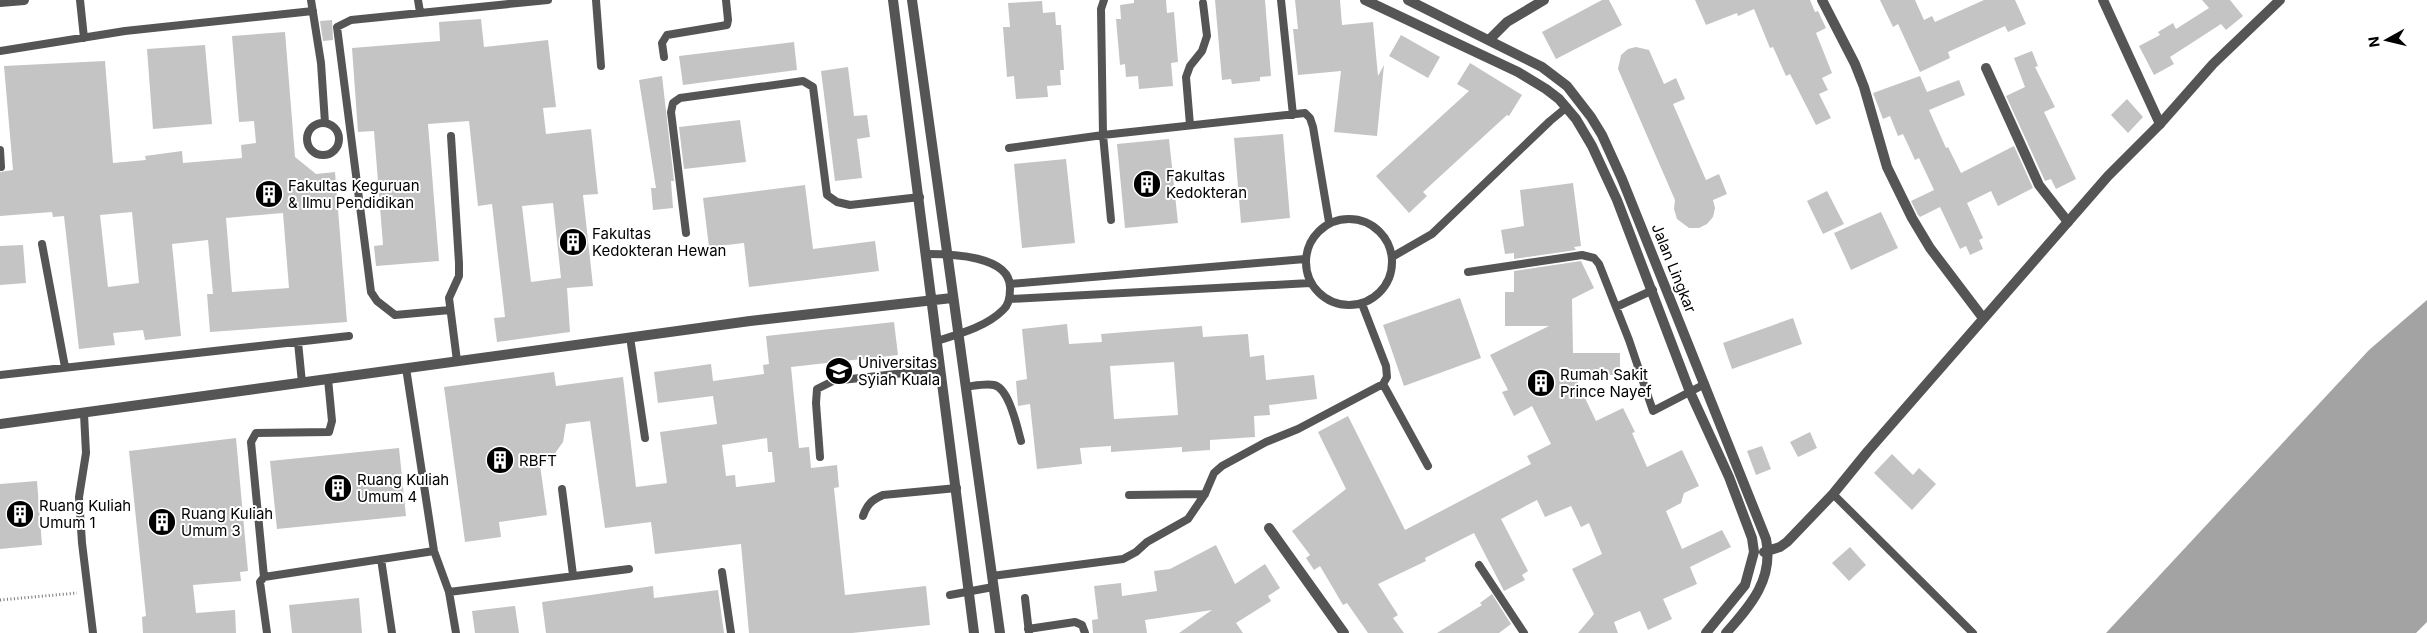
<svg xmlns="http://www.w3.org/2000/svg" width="2427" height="633" viewBox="0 0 2427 633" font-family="Inter,sans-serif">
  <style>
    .water { fill: #a3a3a3 }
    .building { fill: #c4c4c4; fill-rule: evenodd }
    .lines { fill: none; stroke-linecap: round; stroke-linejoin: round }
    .path { stroke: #777; stroke-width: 3; stroke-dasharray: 1 2.5; stroke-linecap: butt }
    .service { stroke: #555; stroke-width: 8 }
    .minor { stroke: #555; stroke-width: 10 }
    .tertiary { stroke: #555; stroke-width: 10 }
    .labels { text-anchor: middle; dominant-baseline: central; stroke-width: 4; stroke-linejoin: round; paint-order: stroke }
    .poi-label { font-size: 15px; fill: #000; stroke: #fff; text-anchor: start }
    .street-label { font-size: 15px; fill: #000; stroke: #fff }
  </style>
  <rect width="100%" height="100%" fill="#fff"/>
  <path class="water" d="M2427 300V622L2416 633H2106L2369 350Z"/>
  <path class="building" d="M1134 0H1166L1167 13 1174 12 1178 62 1171 63 1173 86 1139 89 1138 76 1126 77 1125 64 1120 65 1116 19H1121L1120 5 1134 3Z
    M1215 0H1265L1271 76 1260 77V81L1232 84 1231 79 1222 80Z
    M1295 0H1340L1342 25 1373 22 1378 76 1384 65 1377 136 1334 132 1341 71 1298 75 1293 29H1298Z
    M1602 0H1609L1622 25 1556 59 1542 32Z
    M1695 0H1810L1815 12 1818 11 1826 28 1816 33 1832 73 1822 78 1828 90 1819 94 1831 118 1816 125 1790 74 1786 76 1773 47 1770 48 1754 9 1738 16 1737 13 1706 25Z
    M1880 0H1915L1924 20 1932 16 1935 22 1984 0H2015L2026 24 2008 32 2005 26 1948 52 1950 58 1920 72 1898 24 1893 27Z
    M2202 0H2230L2243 16 2226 30 2221 24 2170 57 2174 64 2154 75 2139 46 2160 35 2158 32 2173 23 2176 29 2209 8Z
    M1042 1 1043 13 1055 12 1056 25H1061L1064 70H1060L1061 85 1047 86 1048 97 1016 99 1014 76 1007 77 1003 27H1010L1008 3Z
    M481 19 484 47 548 40 556 107 543 108 546 134 591 129 598 194 583 195 593 286 567 288 570 332 497 342 494 318 505 317 492 204 478 206 469 121 428 124 439 261 376 266 374 246 383 245 374 131 358 132 352 48 440 41 439 22ZM553 203 561 278 531 282 522 206Z
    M332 20 333 40 323 41 320 21Z
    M285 32 295 157 316 174 335 172 347 322 210 332 207 294H213L208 240 172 244 181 336 145 340 143 330 113 333 115 345 79 349 64 216 53 217 52 212 0 216V172L13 170 4 66 105 61 113 163 146 160 145 156 182 151 183 163 242 158 241 145 256 143 254 121 239 122 232 36ZM132 212 139 283 108 287 100 215ZM283 213 289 288 232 292 226 218Z
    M1401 35 1440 57 1428 78 1389 56Z
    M794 42 797 70 683 85 679 56Z
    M205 45 212 124 153 129 147 49Z
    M1636 47 1649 50 1664 84 1676 78 1685 99 1673 104 1706 180 1719 174 1727 194 1713 200 1715 208 1713 217 1707 224 1699 228H1689L1677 219 1674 209 1675 200 1618 69 1621 55 1628 49Z
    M2032 51 2038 66 2035 67 2055 107 2044 112 2076 179 2056 189 2051 179 2045 181 2006 96 2025 87 2014 58Z
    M1470 63 1522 95 1509 116 1507 115 1423 192 1427 196 1409 213 1376 176 1469 91 1457 84Z
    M848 67 854 116 867 115 870 137 857 139 862 178 835 181 821 71Z
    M662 76 674 181H671L673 208 653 210 651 188H656L639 80Z
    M1920 76 1927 92 1959 80 1965 95 1929 110 1946 148 1948 147 1961 173 2014 146 2033 188 1998 206 1991 191 1967 203 1983 238 1979 240 1983 249 1970 255 1966 246 1960 249 1940 207 1920 217 1918 215 1911 201 1934 190 1919 158 1915 160 1903 134 1898 136 1890 116 1883 119 1873 93Z
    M2127 99 2143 117 2128 133 2111 115Z
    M740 120 746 162 684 169 679 127Z
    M1283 134 1290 218 1241 223 1234 138Z
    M1169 139 1178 223 1125 228 1117 144Z
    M1066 159 1075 243 1022 248 1014 164Z
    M1573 183 1581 246 1574 247 1576 250 1514 259V253L1505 254 1501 230 1524 226 1520 190Z
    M805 185 813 249 875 241 879 271 749 287 744 243 709 247 703 198Z
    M1827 191 1844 224 1823 234 1807 201Z
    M1881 212 1898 248 1851 270 1834 233Z
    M23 245 26 283 0 285V246Z
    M1581 261 1594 288 1572 299 1573 353H1620V375H1574L1596 421 1623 408 1635 432 1632 433 1647 467 1682 450 1699 486 1684 493 1681 503 1666 511 1682 549 1722 530 1731 547 1690 567 1697 584 1663 599 1672 619 1648 630 1640 611 1614 622 1618 633H1578L1594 614 1572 569 1602 554 1589 523 1581 527 1571 506 1545 517 1537 500 1501 519 1528 571 1522 575 1525 580 1504 591 1474 533 1425 558 1426 561 1378 584 1398 615 1393 618 1404 633H1368L1347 603 1343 605 1320 566 1314 570 1306 558 1310 555 1292 531 1346 489 1318 432 1348 416 1405 530 1531 464 1527 456 1551 444 1532 406 1514 416 1502 392 1508 390 1490 355 1549 326H1505V292H1514V271Z
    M1460 298 1481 358 1404 386 1383 325Z
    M1793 318 1802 344 1732 369 1723 343Z
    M894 322 898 355 791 367 799 448 809 447 811 468 837 465 839 487 834 488 845 595 926 586 930 625 852 633H749L741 544 655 554 651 522 605 528 590 421 566 424 563 442 553 456 540 465 547 515 499 522 501 537 465 542 444 387 554 372 556 386 623 377 636 487 667 483 660 432 717 424 713 396 658 403 654 372 711 364 713 381 764 374 763 365 769 364 766 336ZM767 438 768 452H772L775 482 736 487 735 475 726 476 722 445Z
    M1067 324 1069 344 1102 342 1101 334 1202 326 1203 337 1248 334 1250 357 1264 355 1266 380 1314 375 1317 399 1269 405 1270 415 1254 416 1255 437 1210 440V450L1182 452V447L1111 452V446L1080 448 1082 464 1037 469 1030 404 1018 406 1016 381 1027 379 1022 329ZM1174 362 1178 415 1114 419 1110 366Z
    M1810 432 1817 448 1798 457 1790 442Z
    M236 438 248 571 240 572 241 581 193 585 196 613 235 610 236 633H143L142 617 146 616 129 451Z
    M1762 446 1771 469 1756 475 1747 451Z
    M399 448 406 516 277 529 270 461Z
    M1892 454 1913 475 1919 468 1936 484 1912 510 1874 473Z
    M37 481 42 545 0 549V484Z
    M1216 545 1235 584 1265 564 1280 588 1268 596 1271 601 1236 623 1243 633H1179L1212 610 1145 620 1147 633H1093L1092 620 1098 619 1094 586 1121 583 1122 596 1157 591 1154 571 1170 569Z
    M1850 547 1866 565 1849 581 1832 563Z
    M653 586 654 598 718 590 724 633H546L542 602Z
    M1492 594 1511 624 1499 633H1437L1482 605 1480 603Z
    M359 598 362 633H292L289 605Z
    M515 606 519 633H475L472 611Z"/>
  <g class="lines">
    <path class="path" d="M0 600 77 593"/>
    <path class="service" d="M80 0 84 38
      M311 0 321 63 325 123
      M418 0 420 12
      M596 0 601 66
      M1104 0 1101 9 1103 135 1111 220
      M1281 0 1293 115
      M0 51 125 31 313 11
      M664 57 662 43 667 35 727 25 728 20 726 0
      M307 139a16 16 0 1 1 32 0a16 16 0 1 1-32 0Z
      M1190 125 1186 77 1190 66 1202 51 1207 36 1203 3
      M451 136 459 263V276L449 298 457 361
      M1009 148 1103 135 1305 113 1310 118 1313 127 1329 222
      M0 150 1 167
      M1306 262a43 43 0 1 1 86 0a43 43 0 1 1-86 0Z
      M686 233 671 112 673 103 680 98 803 81 813 87 827 195 837 202 850 205 920 197
      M42 244 65 367
      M927 254C949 254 1012 255 1010 289 1010 297 1009 305 1003 310 986 327 959 334 937 341
      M1392 257 1432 234 1550 121 1567 107
      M1468 272 1582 255 1594 258 1599 264 1629 340 1653 411 1705 384
      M1010 284 1305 259
      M1010 299 1310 283
      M1616 307 1653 290
      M450 310 395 315 377 301 371 292 337 27 351 20 548 0
      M630 337 645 438
      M298 342 302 383
      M0 375 349 336
      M1383 384 1428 466
      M965 387C974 386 985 383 994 385 1009 388 1017 427 1021 441
      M84 414 86 453 79 497 82 543 93 633
      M820 457 816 403 817 389 833 381 940 369
      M562 489 573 575
      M1833 494 1973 633
      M1129 495 1205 494
      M863 516C867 504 872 500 883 495L957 488
      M434 551 449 592 456 633
      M381 559 392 633
      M1479 565 1524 633
      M722 572 731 633
      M992 576 1123 559 1136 552 1147 542 1188 519 1205 494 1214 473 1222 466 1266 442 1298 429 1383 384 1387 377 1386 366 1362 304
      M264 577 251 442 256 433 329 432 332 421 328 379
      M449 592 629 569
      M950 595 993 587
      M1025 598 1029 633
      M1028 629 1075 622 1082 625 1085 633
      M267 633 260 582 264 577 434 551 406 368"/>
    <path class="minor" d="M893 0 974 633
      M912 0 1000 633
      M1822 0 1855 64 1864 87 1887 167 1912 218 1930 248 1983 318
      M2103 0 2160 124
      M1490 39 1507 22 1544 0
      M1986 68 2039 185 2068 222
      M0 424 750 321 952 298
      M1269 528 1344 633"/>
    <path class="tertiary" d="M1365 0 1518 72 1546 89 1559 99 1576 119 1592 146 1617 200 1690 392 1729 477 1752 538 1754 552 1745 585 1706 633
      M1408 0 1542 67 1567 86 1591 117 1602 135 1622 179 1766 539C1774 579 1751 605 1726 633
      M0 2 24 0
      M1764 552 1780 547 1787 542 1833 494 1868 451 2108 176 2160 124 2213 64 2280 0"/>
  </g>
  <defs>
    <symbol id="building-disc" viewBox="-11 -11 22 22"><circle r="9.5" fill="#000" stroke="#fff"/><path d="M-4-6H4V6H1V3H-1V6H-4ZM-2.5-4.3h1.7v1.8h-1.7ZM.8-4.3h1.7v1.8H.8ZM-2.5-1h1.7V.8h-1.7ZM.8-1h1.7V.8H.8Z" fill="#fff"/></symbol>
    <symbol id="university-disc" viewBox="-11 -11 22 22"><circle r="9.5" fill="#000" stroke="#fff"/><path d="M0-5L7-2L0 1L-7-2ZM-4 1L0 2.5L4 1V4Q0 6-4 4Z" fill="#fff"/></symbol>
  </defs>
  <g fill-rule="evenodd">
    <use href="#building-disc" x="1131" y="168" width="32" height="32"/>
    <use href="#building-disc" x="253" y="178" width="32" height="32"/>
    <use href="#building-disc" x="557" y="226" width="32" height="32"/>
    <use href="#university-disc" x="823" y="355" width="32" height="32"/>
    <use href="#building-disc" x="1525" y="367" width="32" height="32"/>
    <use href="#building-disc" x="484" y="444" width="32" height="32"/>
    <use href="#building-disc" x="322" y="472" width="32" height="32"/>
    <use href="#building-disc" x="4" y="498" width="32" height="32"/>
    <use href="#building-disc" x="146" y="506" width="32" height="32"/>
  </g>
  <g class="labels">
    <g class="poi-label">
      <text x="1166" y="175">Fakultas<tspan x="1166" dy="17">Kedokteran</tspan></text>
      <text x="288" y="185">Fakultas Keguruan<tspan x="288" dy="17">&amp; Ilmu Pendidikan</tspan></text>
      <text x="592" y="233">Fakultas<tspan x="592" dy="17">Kedokteran Hewan</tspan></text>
      <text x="858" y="362">Universitas<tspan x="858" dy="17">Syiah Kuala</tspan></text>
      <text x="1560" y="374">Rumah Sakit<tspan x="1560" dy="17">Prince Nayef</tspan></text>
      <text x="519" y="460">RBFT</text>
      <text x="357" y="479">Ruang Kuliah<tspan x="357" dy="17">Umum 4</tspan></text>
      <text x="39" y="505">Ruang Kuliah<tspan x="39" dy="17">Umum 1</tspan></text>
      <text x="181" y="513">Ruang Kuliah<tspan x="181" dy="17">Umum 3</tspan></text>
    </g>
    <g class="street-label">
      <text transform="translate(1674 268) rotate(68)">Jalan Lingkar</text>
    </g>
  </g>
  <g transform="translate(2387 40) rotate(262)" stroke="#ffffff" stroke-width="4" paint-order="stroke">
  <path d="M0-4L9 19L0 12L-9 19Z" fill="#000000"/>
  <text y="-8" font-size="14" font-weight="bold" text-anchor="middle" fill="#000000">N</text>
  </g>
</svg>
